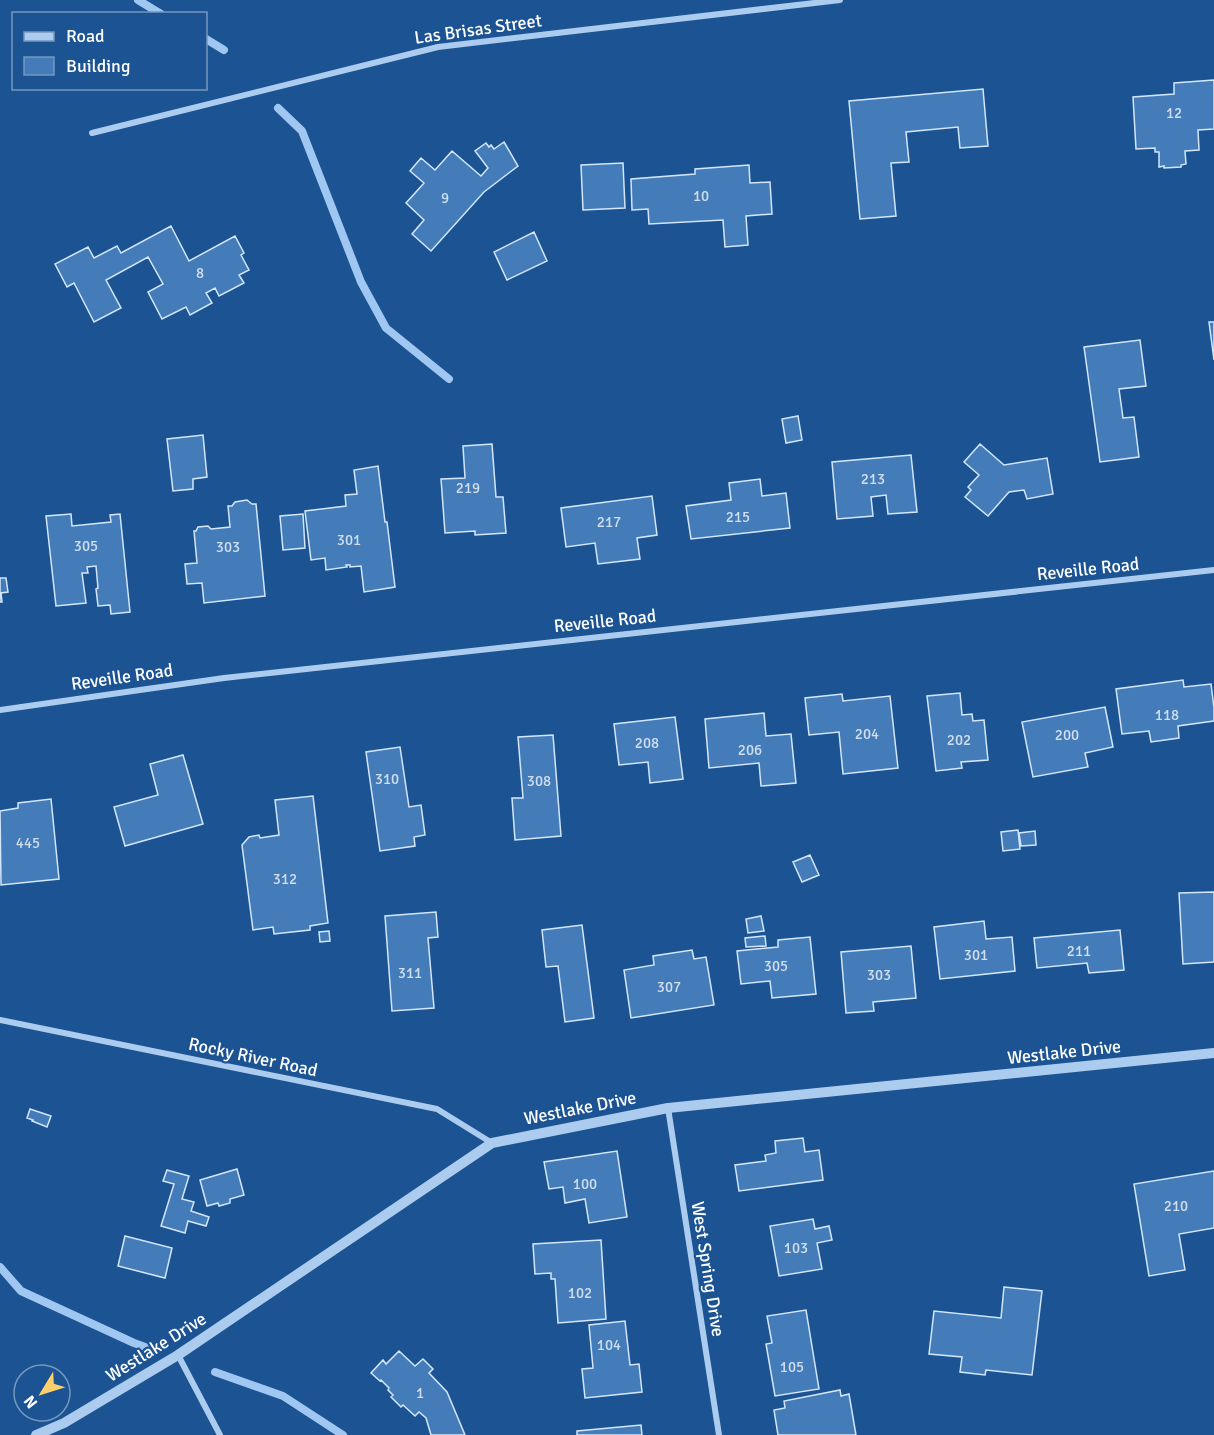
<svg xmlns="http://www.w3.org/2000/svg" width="1214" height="1435" viewBox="0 0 1214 1435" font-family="Signika,sans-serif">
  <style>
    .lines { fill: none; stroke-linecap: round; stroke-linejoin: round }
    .stream { stroke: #9fc7f1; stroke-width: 8 }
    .building { fill: #447cba; stroke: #d3e6fb; stroke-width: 1.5 }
    .minor { stroke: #acccef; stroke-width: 6 }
    .tertiary { stroke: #acccef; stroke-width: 10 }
    .labels { text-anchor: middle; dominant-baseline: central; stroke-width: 4.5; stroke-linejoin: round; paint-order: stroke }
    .number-label { font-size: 15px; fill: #d0deee }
    .street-label { font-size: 18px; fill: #fff; stroke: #1b5393 }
  </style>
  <rect width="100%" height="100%" fill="#1b5393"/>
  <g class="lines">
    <path class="stream" d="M138 0 161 14
      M206 39 224 50
      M278 108 302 131 361 282 386 328 449 379
      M0 1267 21 1291 134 1343 148 1348
      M215 1372 283 1396 343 1435"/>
  </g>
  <path class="building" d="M1214 80V129L1198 130 1199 150 1185 151 1186 164 1181 165V167L1164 168V166L1159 167V152H1155V148L1136 149 1133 97 1174 94V83Z
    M983 89 988 146 960 148 958 127 906 132 909 162 891 163 896 216 860 219 849 101Z
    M504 142 518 166 484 192 431 251 412 234 424 220 406 203 424 183 410 171 421 158 435 170 452 151 481 176 488 168 475 151 486 143 489 147 491 145 494 149Z
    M623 163 625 208 583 210 581 165Z
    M749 165 750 183 770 182 772 214 746 216 748 245 725 247 723 220 649 224 648 209 632 210 631 179 695 174V169Z
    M171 226 189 261 235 236 244 253 241 255 249 270 239 275 244 283 219 296 215 288 206 293 212 303 190 315 186 307 162 319 148 292 163 284 148 257 106 280 121 308 94 322 74 283 67 287 55 264 88 247 94 258 117 246 121 253Z
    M534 232 547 261 507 280 494 252Z
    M1209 322H1214V360Z
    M1140 340 1146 386 1119 389 1123 418 1134 417 1139 457 1100 462 1084 347Z
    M798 416 802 440 786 443 782 419Z
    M203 435 207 477 193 479V489L173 491 167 439Z
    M492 444 496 497H503L506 533 475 535V531L445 533 441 479 465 478 463 446Z
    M980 444 1004 465 1047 458 1053 494 1027 499 1024 490 1009 492 988 516 965 497 971 490 968 487 979 475 964 462Z
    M911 455 917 512 888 514 886 495 871 497 873 516 837 519 832 462Z
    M378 466 385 522H387L395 587 364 592 361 566 350 567V565H346L347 567 326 570 325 558 311 560 305 511 346 506 345 495 357 494 354 470Z
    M760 479 762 496 786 493 790 528 691 539 686 506 731 500 729 483Z
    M652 496 657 535 637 538 640 559 598 564 595 543 566 547 561 508Z
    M247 500 252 504H256L265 596 204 603 202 583 187 584 185 564 197 563 194 531H196L198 527 208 526 211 529 230 527 228 506H232L235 502Z
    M71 514 72 526 111 522 110 515 120 514 130 612 111 614 110 605 98 606 96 589 98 588 96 566 87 567 88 573H82L86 603 56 606 46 516Z
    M303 514 305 548 283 550 280 516Z
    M0 578H6L8 592 1 593 2 602H0Z
    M1183 680 1184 687 1211 684 1214 708V721L1178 726 1179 738 1151 742 1149 731 1122 734 1116 689Z
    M960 693 962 715 972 714 973 721 984 720 988 760 961 762 962 768 936 771 927 696Z
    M842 694 843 701 890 696 898 768 843 774 839 732 809 735 805 698Z
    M1105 707 1113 747 1085 753 1088 767 1033 777 1022 722Z
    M764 713 766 736 791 734 796 783 761 786 759 763 709 768 705 719Z
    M675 717 683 779 650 783 648 762 619 765 614 724Z
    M553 735 561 836 515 840 512 798H523L518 737Z
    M400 747 409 807 421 805 425 835 414 837 415 846 380 851 366 752Z
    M183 755 203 824 125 846 114 807 158 795 150 764Z
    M313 796 328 923 310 926V930L274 934 273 927 253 930 242 845 249 837 259 835 260 838 279 835 275 800Z
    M51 799 59 879 1 885 0 811 18 808V803Z
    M1018 830 1020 849 1003 851 1001 832Z
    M1035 831 1036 845 1021 846 1019 833Z
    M810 855 819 875 802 882 793 862Z
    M1214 892V962L1183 964 1179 893Z
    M436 912 438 937 428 938 434 1008 392 1011 385 916Z
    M761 916 764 931 748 933 746 919Z
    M984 921 986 939 1012 937 1015 971 940 979 934 927Z
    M582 925 594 1018 565 1022 558 966 546 967 542 930Z
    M1120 930 1124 970 1089 973 1087 963 1037 968 1034 938Z
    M329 931 330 941 320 942 319 932Z
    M765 936 766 946 746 947 745 938Z
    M810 937 816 994 772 998 770 981 741 984 737 951 778 947V940Z
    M911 946 916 998 873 1002 874 1011 846 1013 841 952Z
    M692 950 694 959 706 957 714 1005 631 1018 624 970 654 965 653 956Z
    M30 1109 51 1116 47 1127 32 1121 33 1120 27 1118Z
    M803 1138 805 1152 819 1150 823 1180 739 1191 735 1165 766 1161 765 1155 776 1153 775 1141Z
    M617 1151 627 1217 589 1223 585 1199 565 1203 563 1187 549 1189 544 1162Z
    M237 1169 244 1195 230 1199V1203L219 1206 218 1203 207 1206 200 1180Z
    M167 1170 189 1176 182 1199 194 1202 191 1211 209 1217 206 1226 188 1221 185 1233 161 1226 174 1184 163 1181Z
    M1214 1171V1228L1179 1234 1185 1270 1149 1276 1134 1184Z
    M813 1219 815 1229 829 1226 832 1240 817 1243 822 1269 779 1276 770 1226Z
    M125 1236 172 1248 165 1278 118 1266Z
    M601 1240 606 1319 558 1323 555 1279H551V1273L535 1274 533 1244Z
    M1004 1287 1042 1291 1032 1375 986 1370 985 1375 960 1372 962 1357 929 1354 934 1311 1001 1318Z
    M806 1310 819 1389 775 1396 766 1344 772 1343 767 1316Z
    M625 1321 630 1365 639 1364 642 1392 585 1398 582 1369 593 1368 589 1325Z
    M399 1351 415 1366 423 1359 433 1369 429 1373 447 1392 465 1435H431L426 1418 419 1412 415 1416 403 1405 401 1407 391 1397 393 1395 388 1390 389 1388 381 1380 380 1381 371 1373 383 1360 386 1364Z
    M840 1390 841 1396 849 1394 856 1435H778L774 1410 785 1408 784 1401Z
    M641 1425 642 1435H577V1431Z"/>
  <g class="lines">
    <path class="minor" d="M92 133 438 47 840 0
      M0 710 224 678 1214 570
      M0 1020 437 1109 492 1143
      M668 1108 719 1435
      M178 1355 220 1435"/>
    <path class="tertiary" d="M36 1435 64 1423 178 1355 492 1143 668 1108 1214 1053"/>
  </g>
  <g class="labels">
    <g class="number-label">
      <text x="1174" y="113">12</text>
      <text x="701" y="196">10</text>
      <text x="445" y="198">9</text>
      <text x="200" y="273">8</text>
      <text x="873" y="479">213</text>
      <text x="468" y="488">219</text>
      <text x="738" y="517">215</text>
      <text x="609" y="522">217</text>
      <text x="349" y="540">301</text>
      <text x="86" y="546">305</text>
      <text x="228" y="547">303</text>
      <text x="1167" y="715">118</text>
      <text x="867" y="734">204</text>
      <text x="1067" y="735">200</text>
      <text x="959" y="740">202</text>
      <text x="647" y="743">208</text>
      <text x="750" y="750">206</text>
      <text x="387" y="779">310</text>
      <text x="539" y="781">308</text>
      <text x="28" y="843">445</text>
      <text x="285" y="879">312</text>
      <text x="1079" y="951">211</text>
      <text x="976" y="955">301</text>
      <text x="776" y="966">305</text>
      <text x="410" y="973">311</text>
      <text x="879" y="975">303</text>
      <text x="669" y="987">307</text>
      <text x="585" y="1184">100</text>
      <text x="1176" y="1206">210</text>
      <text x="796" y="1248">103</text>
      <text x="580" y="1293">102</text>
      <text x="609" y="1345">104</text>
      <text x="792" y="1367">105</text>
      <text x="420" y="1393">1</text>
    </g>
    <g class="street-label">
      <text transform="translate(478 29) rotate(-8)">Las Brisas Street</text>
      <text transform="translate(1088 569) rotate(-6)">Reveille Road</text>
      <text transform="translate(605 621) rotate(-6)">Reveille Road</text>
      <text transform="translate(122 677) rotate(-8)">Reveille Road</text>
      <text transform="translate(1064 1052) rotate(-6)">Westlake Drive</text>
      <text transform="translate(253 1057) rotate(12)">Rocky River Road</text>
      <text transform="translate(580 1108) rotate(-11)">Westlake Drive</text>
      <text transform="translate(708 1269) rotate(81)">West Spring Drive</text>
      <text transform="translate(156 1347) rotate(-32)">Westlake Drive</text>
    </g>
  </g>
  <rect x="12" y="12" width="195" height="78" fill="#1b5393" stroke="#7698be" stroke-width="1.5"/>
  <rect x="24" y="32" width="30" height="9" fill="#acccef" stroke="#7698be" stroke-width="1.5"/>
  <text x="66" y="42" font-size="18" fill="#ffffff">Road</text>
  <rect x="24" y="57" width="30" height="18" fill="#447cba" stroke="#7698be" stroke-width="1.5"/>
  <text x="66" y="72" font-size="18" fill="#ffffff">Building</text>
  <g transform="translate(42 1393) rotate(232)"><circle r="28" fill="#1b5393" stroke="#7698be" stroke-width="1.5"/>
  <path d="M0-4.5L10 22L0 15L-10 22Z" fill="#ffd06a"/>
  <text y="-9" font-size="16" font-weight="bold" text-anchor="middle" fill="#ffffff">N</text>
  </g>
</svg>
